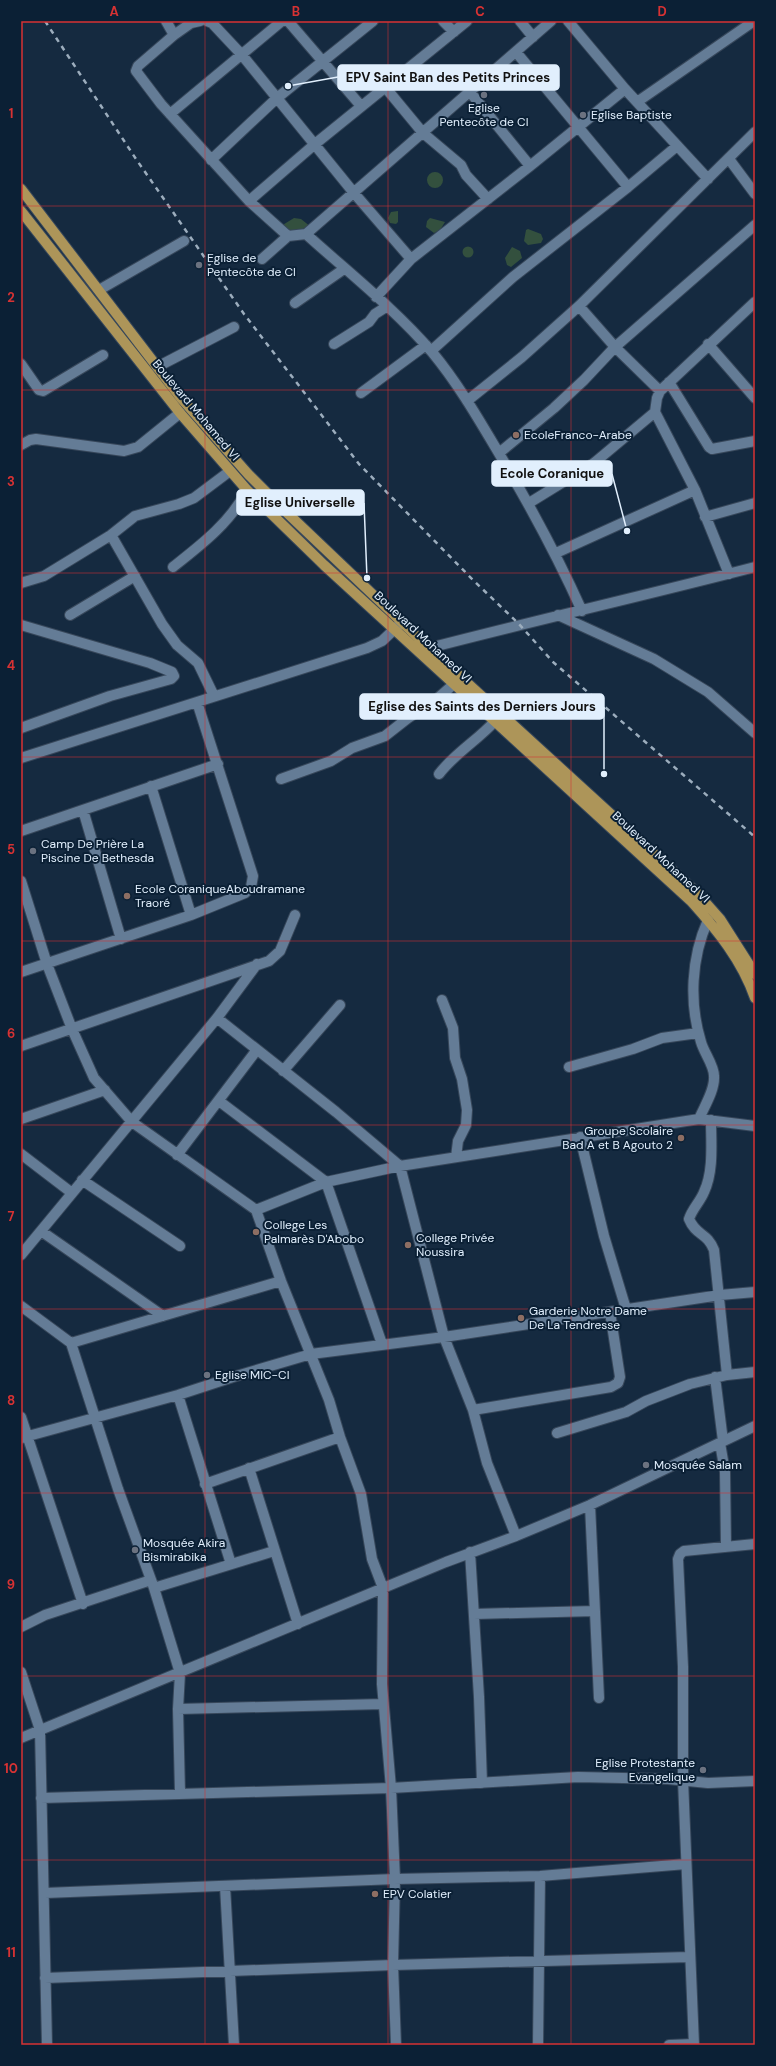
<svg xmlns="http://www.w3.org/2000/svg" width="776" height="2066" viewBox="0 0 776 2066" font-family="'DM Sans',sans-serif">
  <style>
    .green { fill: #33503e }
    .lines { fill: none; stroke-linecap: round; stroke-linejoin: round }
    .minor-casing { stroke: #37475a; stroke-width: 12 }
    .major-casing { stroke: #37475a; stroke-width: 12 }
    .minor { stroke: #647c96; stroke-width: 10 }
    .major { stroke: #ad9559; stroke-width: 10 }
    .rail { stroke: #9cadbd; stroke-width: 2.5; stroke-dasharray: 5 5; stroke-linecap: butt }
    .grid { fill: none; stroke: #d73233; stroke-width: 1; stroke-opacity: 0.55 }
    .worship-dot { fill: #6b7280; stroke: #0b2035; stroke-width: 1.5 }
    .education-dot { fill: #8d6e63; stroke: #0b2035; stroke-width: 1.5 }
    .labels { text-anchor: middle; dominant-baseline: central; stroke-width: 4; stroke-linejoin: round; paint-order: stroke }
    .poi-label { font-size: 12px; fill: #e1effd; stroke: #0b2035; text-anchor: start }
    .street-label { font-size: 12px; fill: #e1effd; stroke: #0b2035 }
    .leader { fill: none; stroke: #e1effd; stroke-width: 1.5 }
    .callout-dot { fill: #e1effd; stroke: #0b2035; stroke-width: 1.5 }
    .callout { fill: #e1effd; stroke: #e1effd; stroke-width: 1.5 }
    .callout-label { font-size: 13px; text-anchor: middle; font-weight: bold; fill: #111 }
    .neatline { fill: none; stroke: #d73233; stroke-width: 1.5 }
    .grid-label { font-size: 13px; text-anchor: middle; font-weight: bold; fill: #d73233 }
  </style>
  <rect width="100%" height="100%" fill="#152a40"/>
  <path class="green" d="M427 180a8 8 0 1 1 16 0a8 8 0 1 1-16 0Z
    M398 211V222L396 224 390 223 388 218 391 212Z
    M294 218 301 219 311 227 305 232H288L281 226Z
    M430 218 445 222 440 230 434 233 426 227 427 221Z
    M528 229 541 234 543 239 541 243 528 245 524 241 526 230Z
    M462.5 252a5.5 5.5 0 1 1 11 0a5.5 5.5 0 1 1-11 0Z
    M512 247 520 251 522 258 511 267 507 265 505 258Z"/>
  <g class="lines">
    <defs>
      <path id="minor" d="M166 21 174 35 138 66 136 71 161 104 249 201 288 236 306 234C348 272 395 309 432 352 456 381 475 413 494 445 527 500 556 553 582 611
        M207 21 212 23 242 55 354 193 411 259
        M288 21 361 106
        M443 21 454 32
        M520 21 533 37
        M568 21 625 89 708 179
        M174 35 191 23 200 21
        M516 52 628 187
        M385 87 423 133 461 165 466 175 488 199
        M470 92 530 166
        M637 102 754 21
        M170 114 282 21
        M729 159 755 194
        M211 160 277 98 373 21
        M249 201 315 144 467 21
        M306 234 551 21
        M262 259 288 236
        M99 290 184 241
        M376 297 411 259 530 166 625 89
        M295 303 344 269
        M579 306 615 347 660 391
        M334 344 369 322 375 314 386 307
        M708 344 755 398
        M431 351 513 277 628 187 677 146
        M21 364 39 390 43 391 103 355
        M157 367 234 327
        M669 382 709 447 712 449 755 441
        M361 393 426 345
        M467 401 522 357 579 306 755 132
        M21 445 30 440 36 439 124 451 138 447 180 413
        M499 453 554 408 584 380 615 347 755 225
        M529 503 594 463 655 412
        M705 517 755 503
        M111 535 162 624 177 645 198 663 214 696
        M556 553 695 490
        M173 567C201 545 231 522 247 490
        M729 574 695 490 655 412 657 398 660 391 755 302
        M21 583 44 576 111 535 135 516 179 504 194 498 230 471
        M70 615 135 576
        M558 615 654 659 708 692 755 733
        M21 625 150 663 172 672 174 676 171 679 110 696 21 728
        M422 652 429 648C537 620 647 595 755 567
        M21 758 367 648 382 641 401 623
        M439 774C455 753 478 740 495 721
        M281 779 331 761 352 748 385 736 408 718 438 698 454 684
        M151 786 191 915
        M83 810 121 939
        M21 831 218 764
        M21 881 47 964 72 1029 94 1078 132 1122 256 1210 281 1281 329 1400 340 1437 361 1494 372 1559 383 1588 382 1684 391 1788 395 1879 393 1965 396 2045
        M21 972 191 915 245 893 251 887 253 876 197 702
        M442 1000 453 1028 455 1058 462 1079 467 1110 466 1125 458 1141 456 1157
        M217 1018 336 1112 400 1166 444 1337 473 1410 487 1463 516 1536
        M21 1046 269 961 280 951 295 915
        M569 1067 633 1049 662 1038 698 1033
        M283 1071 340 1005
        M219 1101 326 1182 382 1344
        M21 1119 105 1090
        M699 1119C704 1107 715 1090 714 1076 714 1065 704 1053 701 1042 689 1003 691 958 708 920
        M711 1120C711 1142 714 1171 704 1192 700 1202 692 1209 689 1219 696 1236 707 1232 714 1250L727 1375
        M580 1137 604 1236 626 1309
        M21 1154 72 1193
        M177 1155 256 1051
        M82 1180 180 1246
        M256 1210 326 1182 400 1166 699 1119 755 1126
        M41 1231 163 1316
        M21 1255 217 1018 257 964
        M21 1306 71 1343 118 1489 154 1588 180 1673 178 1709 180 1793
        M71 1343 281 1281
        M715 1377 723 1441
        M178 1395 231 1564
        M473 1410 611 1387 618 1383 620 1377 610 1312
        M21 1417 83 1604
        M557 1433 626 1412 646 1401 690 1384 727 1375 755 1372
        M21 1438 178 1395 233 1377 311 1354 444 1337 720 1295 755 1292
        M720 1443 725 1472 726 1547
        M249 1468 298 1624
        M205 1484 340 1437
        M590 1505 599 1698
        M470 1552 479 1697 482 1783
        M154 1588 274 1551
        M474 1614 595 1611
        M21 1627 45 1615 151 1580
        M21 1672 40 1730 47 2045
        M178 1709 383 1704
        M21 1738 446 1562 516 1536 590 1505 755 1426
        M41 1798 391 1788 578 1777 668 1779 708 1783 755 1781
        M225 1886 234 2045
        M45 1893 395 1879 540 1876 686 1864
        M45 1978 393 1965 689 1957
        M538 2045 540 1876
        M669 2045 694 2044
        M694 2045 683 1780V1667L678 1559 680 1554 684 1551 755 1544"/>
      <path id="major" d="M21 189 181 398 248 474 284 510 429 648 697 893 720 919 755 974
        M21 211 180 413 247 490 324 565 691 901C717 930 742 960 755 998"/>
    </defs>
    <use href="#minor" class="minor-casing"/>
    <use href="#major" class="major-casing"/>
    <use href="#minor" class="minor"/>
    <use href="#major" class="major"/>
    <path class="rail" d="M45 21 136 159 244 314 359 464 473 580 519 624 553 662 755 837"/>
  </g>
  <path class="grid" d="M205 21V2045M388 21V2045M571 21V2045M21 206H755M21 390H755M21 573H755M21 757H755M21 941H755M21 1125H755M21 1309H755M21 1493H755M21 1676H755M21 1860H755"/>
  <g class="worship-dot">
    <circle cx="484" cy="95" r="4"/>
    <circle cx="583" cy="115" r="4"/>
    <circle cx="199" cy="265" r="4"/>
    <circle cx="33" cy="851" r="4"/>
    <circle cx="207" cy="1375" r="4"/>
    <circle cx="646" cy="1465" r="4"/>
    <circle cx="135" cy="1550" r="4"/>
    <circle cx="703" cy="1770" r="4"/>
  </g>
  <g class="education-dot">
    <circle cx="516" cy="435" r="4"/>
    <circle cx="127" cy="896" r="4"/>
    <circle cx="681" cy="1138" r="4"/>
    <circle cx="256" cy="1232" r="4"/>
    <circle cx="408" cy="1245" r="4"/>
    <circle cx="521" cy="1318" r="4"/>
    <circle cx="375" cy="1894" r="4"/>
  </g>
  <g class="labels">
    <g class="poi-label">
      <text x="484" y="108" text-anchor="middle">Eglise<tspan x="484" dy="14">Pentecôte de CI</tspan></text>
      <text x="591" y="115">Eglise Baptiste</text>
      <text x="207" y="258">Eglise de<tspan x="207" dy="14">Pentecôte de CI</tspan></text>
      <text x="524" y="435">EcoleFranco-Arabe</text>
      <text x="41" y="844">Camp De Prière La<tspan x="41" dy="14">Piscine De Bethesda</tspan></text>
      <text x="135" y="889">Ecole CoraniqueAboudramane<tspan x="135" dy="14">Traoré</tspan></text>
      <text x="673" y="1131" text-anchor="end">Groupe Scolaire<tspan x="673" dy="14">Bad A et B Agouto 2</tspan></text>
      <text x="264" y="1225">College Les<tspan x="264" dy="14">Palmarès D'Abobo</tspan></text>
      <text x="416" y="1238">College Privée<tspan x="416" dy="14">Noussira</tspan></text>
      <text x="529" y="1311">Garderie Notre Dame<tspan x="529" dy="14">De La Tendresse</tspan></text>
      <text x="215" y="1375">Eglise MIC-CI</text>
      <text x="654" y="1465">Mosquée Salam</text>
      <text x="143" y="1543">Mosquée Akira<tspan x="143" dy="14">Bismirabika</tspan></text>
      <text x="695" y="1763" text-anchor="end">Eglise Protestante<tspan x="695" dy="14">Evangelique</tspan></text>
      <text x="383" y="1894">EPV Colatier</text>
    </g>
    <g class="street-label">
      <text transform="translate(196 410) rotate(50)">Boulevard Mohamed VI</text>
      <text transform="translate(423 637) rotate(43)">Boulevard Mohamed VI</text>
      <text transform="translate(661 857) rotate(43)">Boulevard Mohamed VI</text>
    </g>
  </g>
  <path class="leader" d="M288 86L338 77M627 531L612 474M367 578L364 503M604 774L604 707"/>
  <g class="callout-dot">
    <circle cx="288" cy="86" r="4"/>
    <circle cx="627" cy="531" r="4"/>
    <circle cx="367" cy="578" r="4"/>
    <circle cx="604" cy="774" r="4"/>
  </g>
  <g class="callout">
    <rect x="338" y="65" width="221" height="25" rx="4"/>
    <rect x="492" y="461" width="120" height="25" rx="4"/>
    <rect x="237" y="490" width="127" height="25" rx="4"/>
    <rect x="360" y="694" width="244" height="25" rx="4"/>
  </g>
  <g class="callout-label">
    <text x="448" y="82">EPV Saint Ban des Petits Princes</text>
    <text x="552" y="478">Ecole Coranique</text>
    <text x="300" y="507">Eglise Universelle</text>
    <text x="482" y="711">Eglise des Saints des Derniers Jours</text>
  </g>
  <rect width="776" height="2066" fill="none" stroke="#0b2035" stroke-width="44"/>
  <rect x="22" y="22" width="732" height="2022" class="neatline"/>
  <g class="grid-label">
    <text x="114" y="16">A</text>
    <text x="296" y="16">B</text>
    <text x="480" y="16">C</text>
    <text x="662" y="16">D</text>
    <text x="11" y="118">1</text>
    <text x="11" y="302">2</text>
    <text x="11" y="486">3</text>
    <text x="11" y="670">4</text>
    <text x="11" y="854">5</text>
    <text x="11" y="1038">6</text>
    <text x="11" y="1221">7</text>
    <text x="11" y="1405">8</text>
    <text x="11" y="1589">9</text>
    <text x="11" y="1773">10</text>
    <text x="11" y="1957">11</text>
  </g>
</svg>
